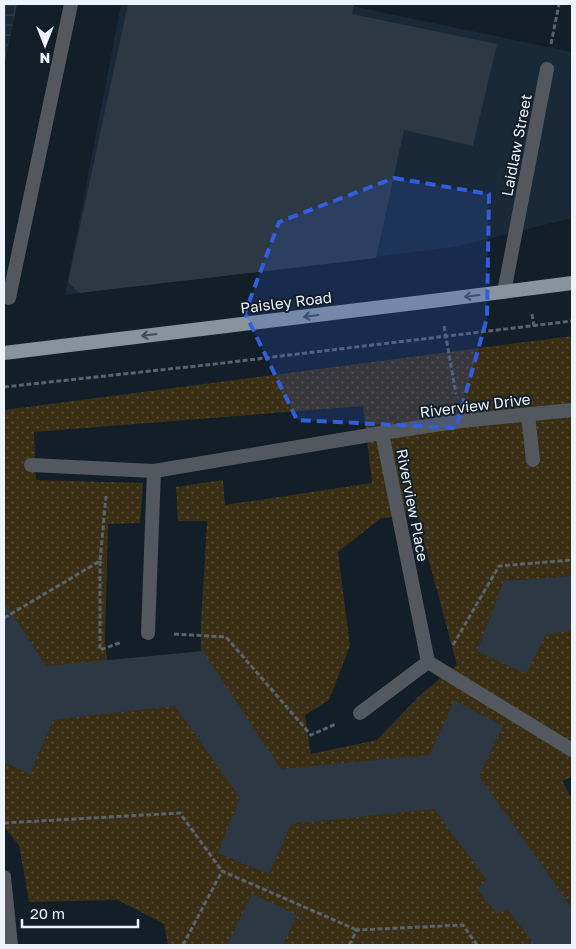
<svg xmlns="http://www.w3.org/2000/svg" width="576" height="949" viewBox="0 0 576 949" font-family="'Golos Text',sans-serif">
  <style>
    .built { fill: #192937 }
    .industrial { fill: url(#industrial-grid) }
    .park { fill: url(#park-dots); fill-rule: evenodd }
    .building { fill: #2c3843 }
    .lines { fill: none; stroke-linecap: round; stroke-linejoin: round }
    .path { stroke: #58636c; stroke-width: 3; stroke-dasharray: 5 2.5; stroke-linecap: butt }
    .service { stroke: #52585d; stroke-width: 14 }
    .minor { stroke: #52585d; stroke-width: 14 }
    .primary { stroke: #88939e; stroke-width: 14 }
    .oneway { stroke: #414d57 }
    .marked { fill: #325edc; fill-opacity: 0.2; stroke: #325edc; stroke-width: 4; stroke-dasharray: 10 6; stroke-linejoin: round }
    .labels { text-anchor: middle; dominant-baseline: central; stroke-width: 4; stroke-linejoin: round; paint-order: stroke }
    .street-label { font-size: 15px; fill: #ecf3fb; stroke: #121e28 }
  </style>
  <defs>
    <pattern id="industrial-grid" width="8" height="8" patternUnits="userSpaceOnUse" patternTransform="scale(1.25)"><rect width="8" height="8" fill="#192937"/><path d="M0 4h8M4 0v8" fill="none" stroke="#2f3e4b"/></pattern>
    <pattern id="park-dots" width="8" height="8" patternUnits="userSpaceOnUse" patternTransform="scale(1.25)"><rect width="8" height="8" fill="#3a2f15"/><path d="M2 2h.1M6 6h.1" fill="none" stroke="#574e38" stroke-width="1.8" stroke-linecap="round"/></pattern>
  </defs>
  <rect width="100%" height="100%" fill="#121e28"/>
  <path class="built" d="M121 4H342L572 52V218L454 247 65 295Z"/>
  <path class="industrial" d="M4 4H17L4 67Z"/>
  <path class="park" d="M572 336V666L571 667 572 670V777L562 781 572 798V945H168L164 924 118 900 29 902 19 845 4 827V410ZM363 406 372 483 225 505 223 480 176 487 178 521H207L201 624V659L107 660 105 640 108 524 140 523 143 483 36 480 34 432ZM416 512 457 665 419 696 377 740 311 754 305 715 329 700 350 646 338 552 380 519Z"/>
  <path class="building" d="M128 4H355L352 14 497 44 473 146 404 130 376 258 79 293 68 282Z
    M572 576V631L546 634 526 674 477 651 504 581Z
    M4 601 46 666 203 651 281 769 430 755 454 700 503 726 479 776 572 908V945H535L507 909 497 914 477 889 487 880 434 809 291 824 269 874 218 853 240 798 175 706 53 720 30 774 4 762Z
    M252 894 297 915 283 945H227Z"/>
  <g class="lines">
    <path class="path" d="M551 44 559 4
      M532 314 534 326
      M444 326 456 394
      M4 387 215 364 572 321
      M100 561V650L122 642
      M4 618 100 561 106 496
      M174 634 226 637 311 735 336 724
      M453 645 499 566 572 560
      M4 823 180 813 222 871
      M183 945 222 871 357 930
      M349 945 357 930 463 925 477 945"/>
    <path class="service" d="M504 292 547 69"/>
    <path class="minor" d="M9 298 71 4
      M528 415 533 460
      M382 433 428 662 572 750
      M31 465 154 471 382 433 461 421 572 410
      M148 633 154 471
      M360 713 428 662
      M4 877 11 945"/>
    <path class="primary" d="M4 353 440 300 572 283"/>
  </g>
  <defs><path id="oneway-shaft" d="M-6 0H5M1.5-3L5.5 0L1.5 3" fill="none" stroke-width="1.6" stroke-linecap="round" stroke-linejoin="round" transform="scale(1.25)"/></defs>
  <g class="oneway">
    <use href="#oneway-shaft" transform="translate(472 296) rotate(173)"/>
    <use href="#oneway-shaft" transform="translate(311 316) rotate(173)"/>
    <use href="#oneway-shaft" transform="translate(149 335) rotate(173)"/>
  </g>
  <path class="marked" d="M394 178 489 194 487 318 456 428 297 420 245 313 279 222Z"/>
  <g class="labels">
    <g class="street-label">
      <text transform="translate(516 145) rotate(-79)">Laidlaw Street</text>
      <text transform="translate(286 302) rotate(-7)">Paisley Road</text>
      <text transform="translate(475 405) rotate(-7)">Riverview Drive</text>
      <text transform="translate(413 505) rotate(79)">Riverview Place</text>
    </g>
  </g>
  <rect width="576" height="949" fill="none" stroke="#ecf3fb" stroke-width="10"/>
  <g transform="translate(45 45) rotate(180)" stroke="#121e28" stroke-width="4" paint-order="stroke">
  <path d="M0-4L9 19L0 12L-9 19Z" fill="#ecf3fb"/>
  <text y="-8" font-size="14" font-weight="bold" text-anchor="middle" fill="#ecf3fb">N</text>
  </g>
  <path d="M22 919v8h116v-8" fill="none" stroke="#ecf3fb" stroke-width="2.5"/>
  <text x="30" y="919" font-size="15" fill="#ecf3fb" stroke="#121e28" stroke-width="4" paint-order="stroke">20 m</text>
</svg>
